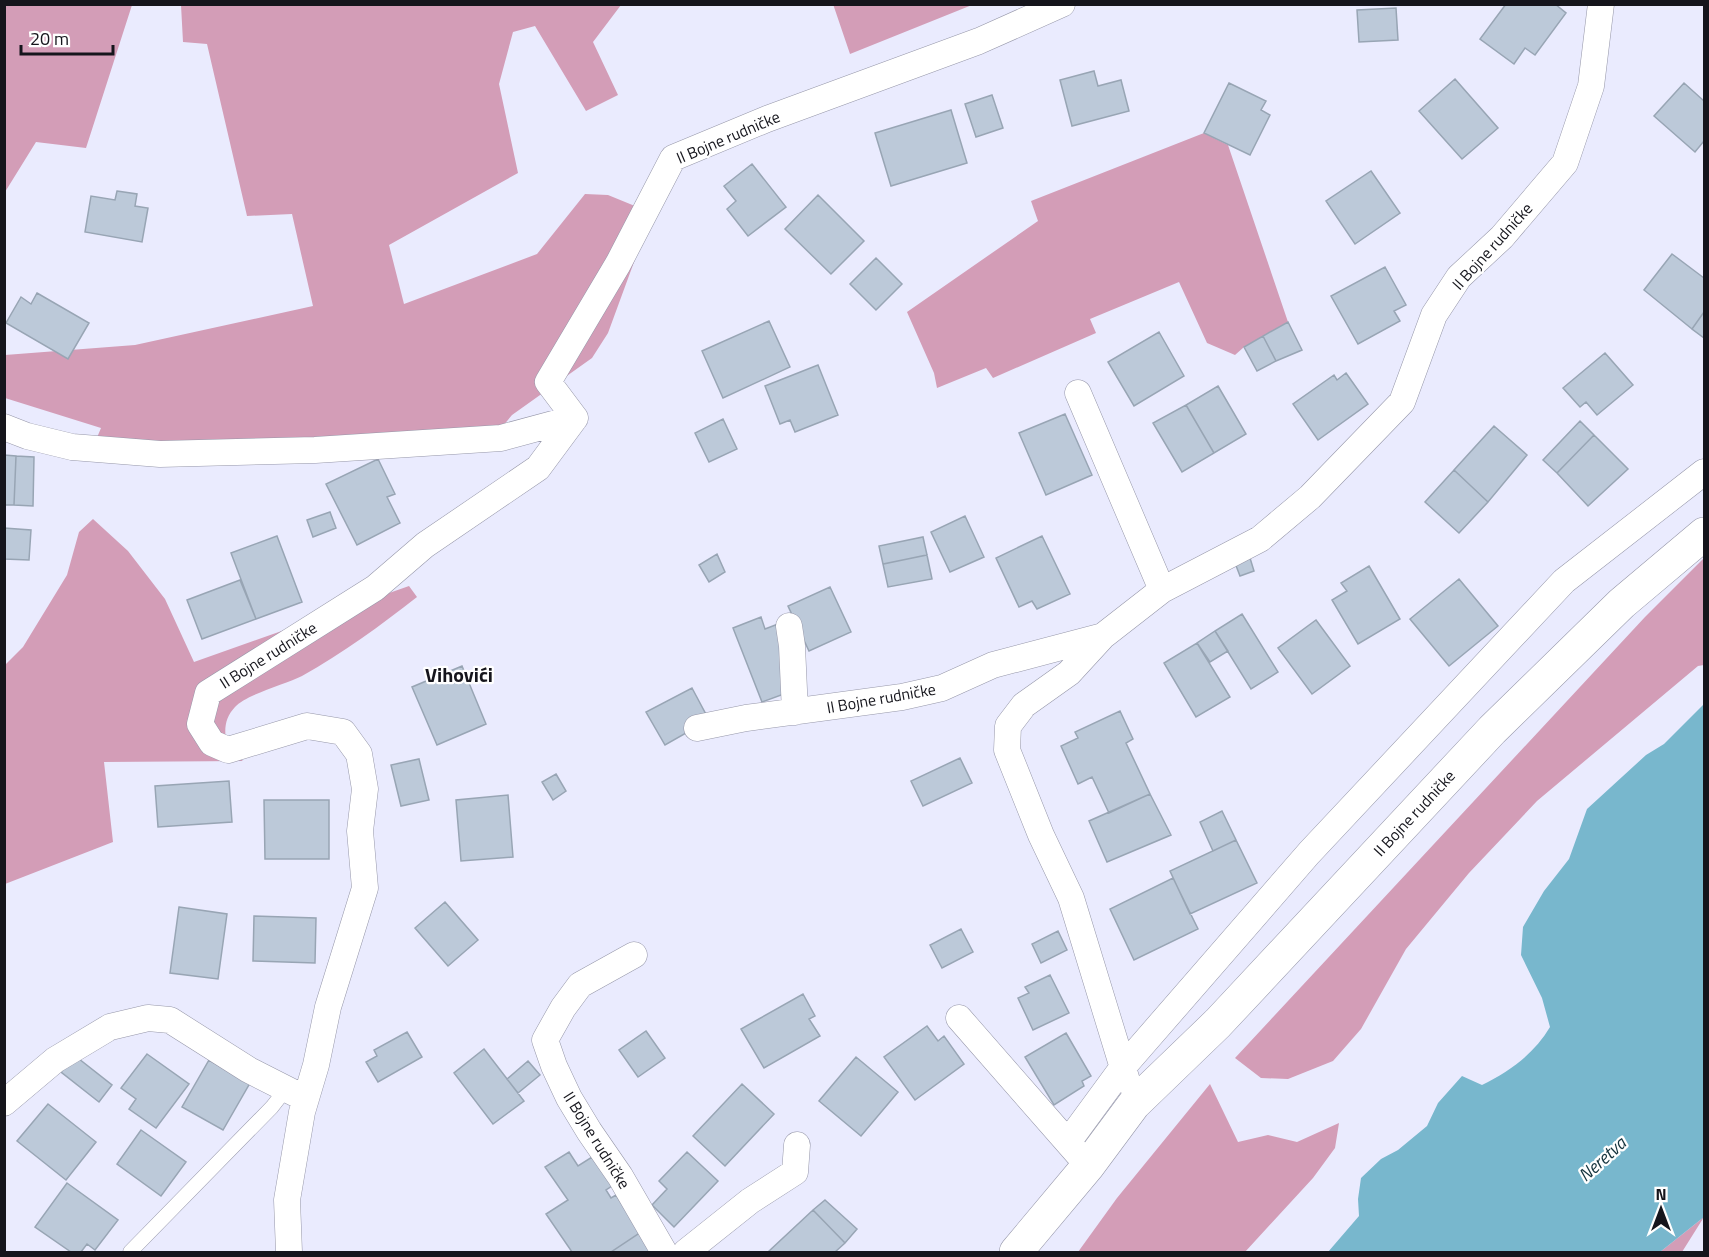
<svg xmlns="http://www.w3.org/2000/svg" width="1709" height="1257" viewBox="0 0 1709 1257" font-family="'Titillium Web',sans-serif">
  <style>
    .forest { fill: #d39db7 }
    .water { fill: #78b7cd }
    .building { fill: #bcc9d9; stroke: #98a5b4; stroke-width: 1.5 }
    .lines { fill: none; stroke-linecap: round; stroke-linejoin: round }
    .service-casing { stroke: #9697a9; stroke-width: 15 }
    .minor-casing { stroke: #9697a9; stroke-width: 27 }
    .tertiary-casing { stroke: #9697a9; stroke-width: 34 }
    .service { stroke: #fff; stroke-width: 14 }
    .minor { stroke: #fff; stroke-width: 26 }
    .tertiary { stroke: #fff; stroke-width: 33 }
    .labels { text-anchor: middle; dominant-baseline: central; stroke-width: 4.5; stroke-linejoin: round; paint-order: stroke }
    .street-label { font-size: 16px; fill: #15151c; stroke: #fff }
    .water-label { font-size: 18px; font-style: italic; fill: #15343e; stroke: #fff }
    .quarter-label { font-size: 20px; font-weight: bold; fill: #15151c; stroke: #fff }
  </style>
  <rect width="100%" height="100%" fill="#eaebfe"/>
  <path class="forest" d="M5 4 132 5 86 148 36 142 5 192Z
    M833 4H972V5L850 54Z
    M181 5H621L593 42 618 95 586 111 535 26 513 32 499 84 518 173 389 245 404 304 537 254 585 194 608 195 652 213 608 333 592 358 512 415 481 452H91L101 428 5 398V355L135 345 313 306 292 214 247 216 207 44 183 42Z
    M1204 133 1228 145 1288 322 1244 347 1235 355 1207 343 1179 282 1090 319 1096 333 993 378 986 368 937 388 934 373 907 312 1038 221 1031 201Z
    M93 519 128 551 165 599 194 662 409 586 417 597C380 626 343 653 302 676 286 684 245 695 235 707 223 720 224 733 228 750L243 761 104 762 113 842 5 884 4 666 23 647 67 575 79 532Z
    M1704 558V665L1698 666 1537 801 1469 873 1406 949 1361 1029 1333 1061 1288 1079 1261 1078 1235 1058 1645 617Z
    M1210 1084 1238 1142 1268 1135 1297 1142 1339 1123 1335 1148 1313 1178 1245 1252H1078L1117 1198Z
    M1704 1217 1682 1252H1660Z"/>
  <path class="water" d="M1704 704V1217L1660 1252H1328L1359 1216 1358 1199 1361 1178 1381 1159 1398 1150 1427 1126 1438 1103 1462 1076 1482 1085C1510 1071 1534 1054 1550 1027L1542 998 1521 955 1523 927 1544 891 1569 859 1587 809 1646 755 1664 744Z"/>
  <path class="building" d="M1506 4H1555L1566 13 1535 55 1525 48 1514 64 1480 39Z
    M1396 8 1398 40 1359 42 1357 10Z
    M1094 71 1098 86 1121 80 1129 111 1072 126 1060 80Z
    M1455 79 1498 128 1462 159 1419 111Z
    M1229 83 1266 101 1261 110 1270 115 1250 155 1204 133Z
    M1684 83 1704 101V141L1695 152 1654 116Z
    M992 95 1003 128 976 137 965 104Z
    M951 110 967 163 891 186 875 133Z
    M752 164 786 207 748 236 727 209 736 201 724 186Z
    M1371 171 1400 213 1355 244 1326 201Z
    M117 191 137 194 135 206 148 208 142 242 85 232 91 196 115 200Z
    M818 195 864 241 831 274 785 229Z
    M1672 254 1704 278V312L1692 329 1644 290Z
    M876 258 902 284 876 310 850 284Z
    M1385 267 1406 305 1394 311 1400 321 1358 344 1331 296Z
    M37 293 89 323 68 359 6 323 21 297 31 304Z
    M1704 312V338L1692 329Z
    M769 321 790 367 723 398 702 351Z
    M1288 322 1302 350 1276 361 1263 336Z
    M1159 332 1184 376 1134 406 1108 362Z
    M1263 336 1276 361 1257 371 1244 347Z
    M1605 353 1633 385 1597 415 1586 402 1580 407 1563 388Z
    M818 365 838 415 795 432 790 420 780 424 765 386Z
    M1346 373 1368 404 1318 440 1293 404 1334 375 1337 380Z
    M1218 386 1246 434 1214 453 1186 405Z
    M1186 405 1214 453 1182 472 1153 423Z
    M1065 414 1092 475 1046 495 1019 433Z
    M723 419 737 449 709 462 695 433Z
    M1580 421 1594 435 1557 473 1543 460Z
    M1494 426 1527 455 1488 502 1454 470Z
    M1594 435 1628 469 1588 506 1557 473Z
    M4 455 16 456 14 505H4Z
    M16 456 34 457 33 506 14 505Z
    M378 459 395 494 387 497 400 523 357 545 326 484Z
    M1454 470 1488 502 1459 533 1425 502Z
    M330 512 336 528 313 537 307 520Z
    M965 516 984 557 950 572 931 532Z
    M4 528 31 530 29 560 4 559Z
    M277 536 302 602 256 619 231 553Z
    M1042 536 1070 594 1037 609 1032 601 1019 607 996 558Z
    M923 537 927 555 883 564 879 546Z
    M717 554 725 572 709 582 699 565Z
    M927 555 932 579 888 587 883 564Z
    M1250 558 1254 571 1240 576 1235 563Z
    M1369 566 1400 619 1358 644 1332 600 1347 591 1341 583Z
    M1459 579 1498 626 1449 666 1410 619Z
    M240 580 256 619 202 639 187 600Z
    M830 587 851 632 809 651 788 606Z
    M1242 614 1278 672 1251 689 1215 631Z
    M761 617 765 629 778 624 803 687 762 702 733 628Z
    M1316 620 1350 666 1312 694 1278 648Z
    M1215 631 1228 651 1210 662 1197 643Z
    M1197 643 1230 697 1196 717 1164 663Z
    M462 666 486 724 437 745 412 687Z
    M692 688 709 720 665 745 646 712Z
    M1120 711 1133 739 1126 743 1150 794 1109 813 1092 777 1078 784 1061 746 1078 738 1075 732Z
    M960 758 972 783 923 806 911 781Z
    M419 759 429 800 401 806 391 765Z
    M556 774 566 791 553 800 542 782Z
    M229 781 232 822 158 827 155 786Z
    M1150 794 1171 835 1107 862 1089 821Z
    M508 795 513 857 461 861 456 800Z
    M264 800H329V859H265Z
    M1222 811 1236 840 1213 851 1200 822Z
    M1236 840 1257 883 1190 914 1170 871Z
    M1173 878 1198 929 1134 960 1110 909Z
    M445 902 478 940 448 966 415 928Z
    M179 907 227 914 218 979 170 973Z
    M254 916 316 918 315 963 253 961Z
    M961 929 973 952 942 968 930 945Z
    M1058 931 1067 950 1041 963 1032 944Z
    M1050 975 1069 1013 1033 1030 1018 998 1029 993 1025 987Z
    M803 994 815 1016 809 1019 820 1036 764 1068 741 1029Z
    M927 1026 938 1041 944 1036 964 1064 915 1100 884 1057Z
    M646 1031 665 1058 638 1077 619 1050Z
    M407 1032 422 1057 378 1082 366 1062 377 1056 374 1050Z
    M1066 1033 1091 1076 1082 1081 1084 1086 1054 1105 1025 1057Z
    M484 1049 524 1101 493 1124 454 1073Z
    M147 1054 189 1084 156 1128 129 1109 136 1099 121 1088Z
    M74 1055 112 1085 99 1102 61 1072Z
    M856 1057 898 1092 861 1136 819 1101Z
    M209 1060 250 1083 223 1130 182 1107Z
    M528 1061 540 1075 518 1093 507 1079Z
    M742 1084 774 1114 725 1166 693 1136Z
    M48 1104 96 1142 66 1180 17 1141Z
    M141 1130 186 1162 161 1196 117 1164Z
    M569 1152 578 1166 592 1157 612 1186 606 1190 611 1198 616 1195 641 1232 611 1252H572L546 1214 568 1200 545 1167Z
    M687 1152 718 1181 674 1227 652 1205 667 1189 659 1181Z
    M67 1183 118 1220 95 1250 87 1244 81 1252H71L35 1227Z
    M825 1200 857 1229 845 1243 813 1210Z
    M813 1210 845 1243 835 1252H768Z
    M641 1232 653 1252H611Z"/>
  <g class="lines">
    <defs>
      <path id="service" d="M130 1252 272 1107 286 1089"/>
      <path id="minor" d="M1078 393 1162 590
        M575 418 548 382 618 264 673 158 767 119 979 41 1062 4
        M4 427 27 436 72 447 160 454 315 450 501 438 575 418 538 468 425 545 375 588 208 693 200 724 212 743 228 750 307 726 343 732 359 754 365 789 360 831 365 888 328 1007 316 1065 302 1112 287 1200 289 1252
        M789 626 792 646 795 712
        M1103 636 1069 673 1024 705 1008 726 1007 750 1041 835 1071 898 1127 1081
        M697 728 746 718 902 697 942 688 993 665 1103 636 1162 590 1260 539 1310 497 1402 402 1434 315 1459 277 1502 237 1565 163 1591 86 1601 4
        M634 955 580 985 563 1008 545 1040 554 1066 569 1098 589 1131 620 1176 664 1252
        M959 1018 1078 1154
        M4 1103 55 1060 110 1027 148 1018 170 1020 249 1070 306 1099
        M1068 1142 1123 1067 1309 853 1564 581 1704 472
        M686 1252 750 1201 795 1172 797 1145"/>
      <path id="tertiary" d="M1016 1252 1088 1166 1134 1104 1218 1023 1492 730 1622 603 1704 534"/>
    </defs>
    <use href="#service" class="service-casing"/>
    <use href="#minor" class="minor-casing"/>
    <use href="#tertiary" class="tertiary-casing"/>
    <use href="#service" class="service"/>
    <use href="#minor" class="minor"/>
    <use href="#tertiary" class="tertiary"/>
  </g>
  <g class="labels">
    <g class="street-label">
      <text transform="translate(728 137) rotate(-23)">II Bojne rudničke</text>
      <text transform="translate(1492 246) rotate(-48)">II Bojne rudničke</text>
      <text transform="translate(268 655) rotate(-32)">II Bojne rudničke</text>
      <text transform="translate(881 698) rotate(-10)">II Bojne rudničke</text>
      <text transform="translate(1414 813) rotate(-47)">II Bojne rudničke</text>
      <text transform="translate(597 1140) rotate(58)">II Bojne rudničke</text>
    </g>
    <g class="water-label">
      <text transform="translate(1602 1159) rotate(-42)">Neretva</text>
    </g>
    <g class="quarter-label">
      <text x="459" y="674">Vihovići</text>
    </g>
  </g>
  <rect width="1709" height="1257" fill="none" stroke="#15151c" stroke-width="12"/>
  <g transform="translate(1661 1209)" stroke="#ffffff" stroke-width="4.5" paint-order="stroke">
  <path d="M0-4.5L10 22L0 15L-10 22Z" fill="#15151c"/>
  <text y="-9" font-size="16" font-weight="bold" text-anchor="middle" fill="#15151c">N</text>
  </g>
  <path d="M21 45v9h92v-9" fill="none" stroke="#15151c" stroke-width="3"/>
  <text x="30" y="45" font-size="18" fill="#15151c" stroke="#ffffff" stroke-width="4.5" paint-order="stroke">20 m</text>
</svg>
